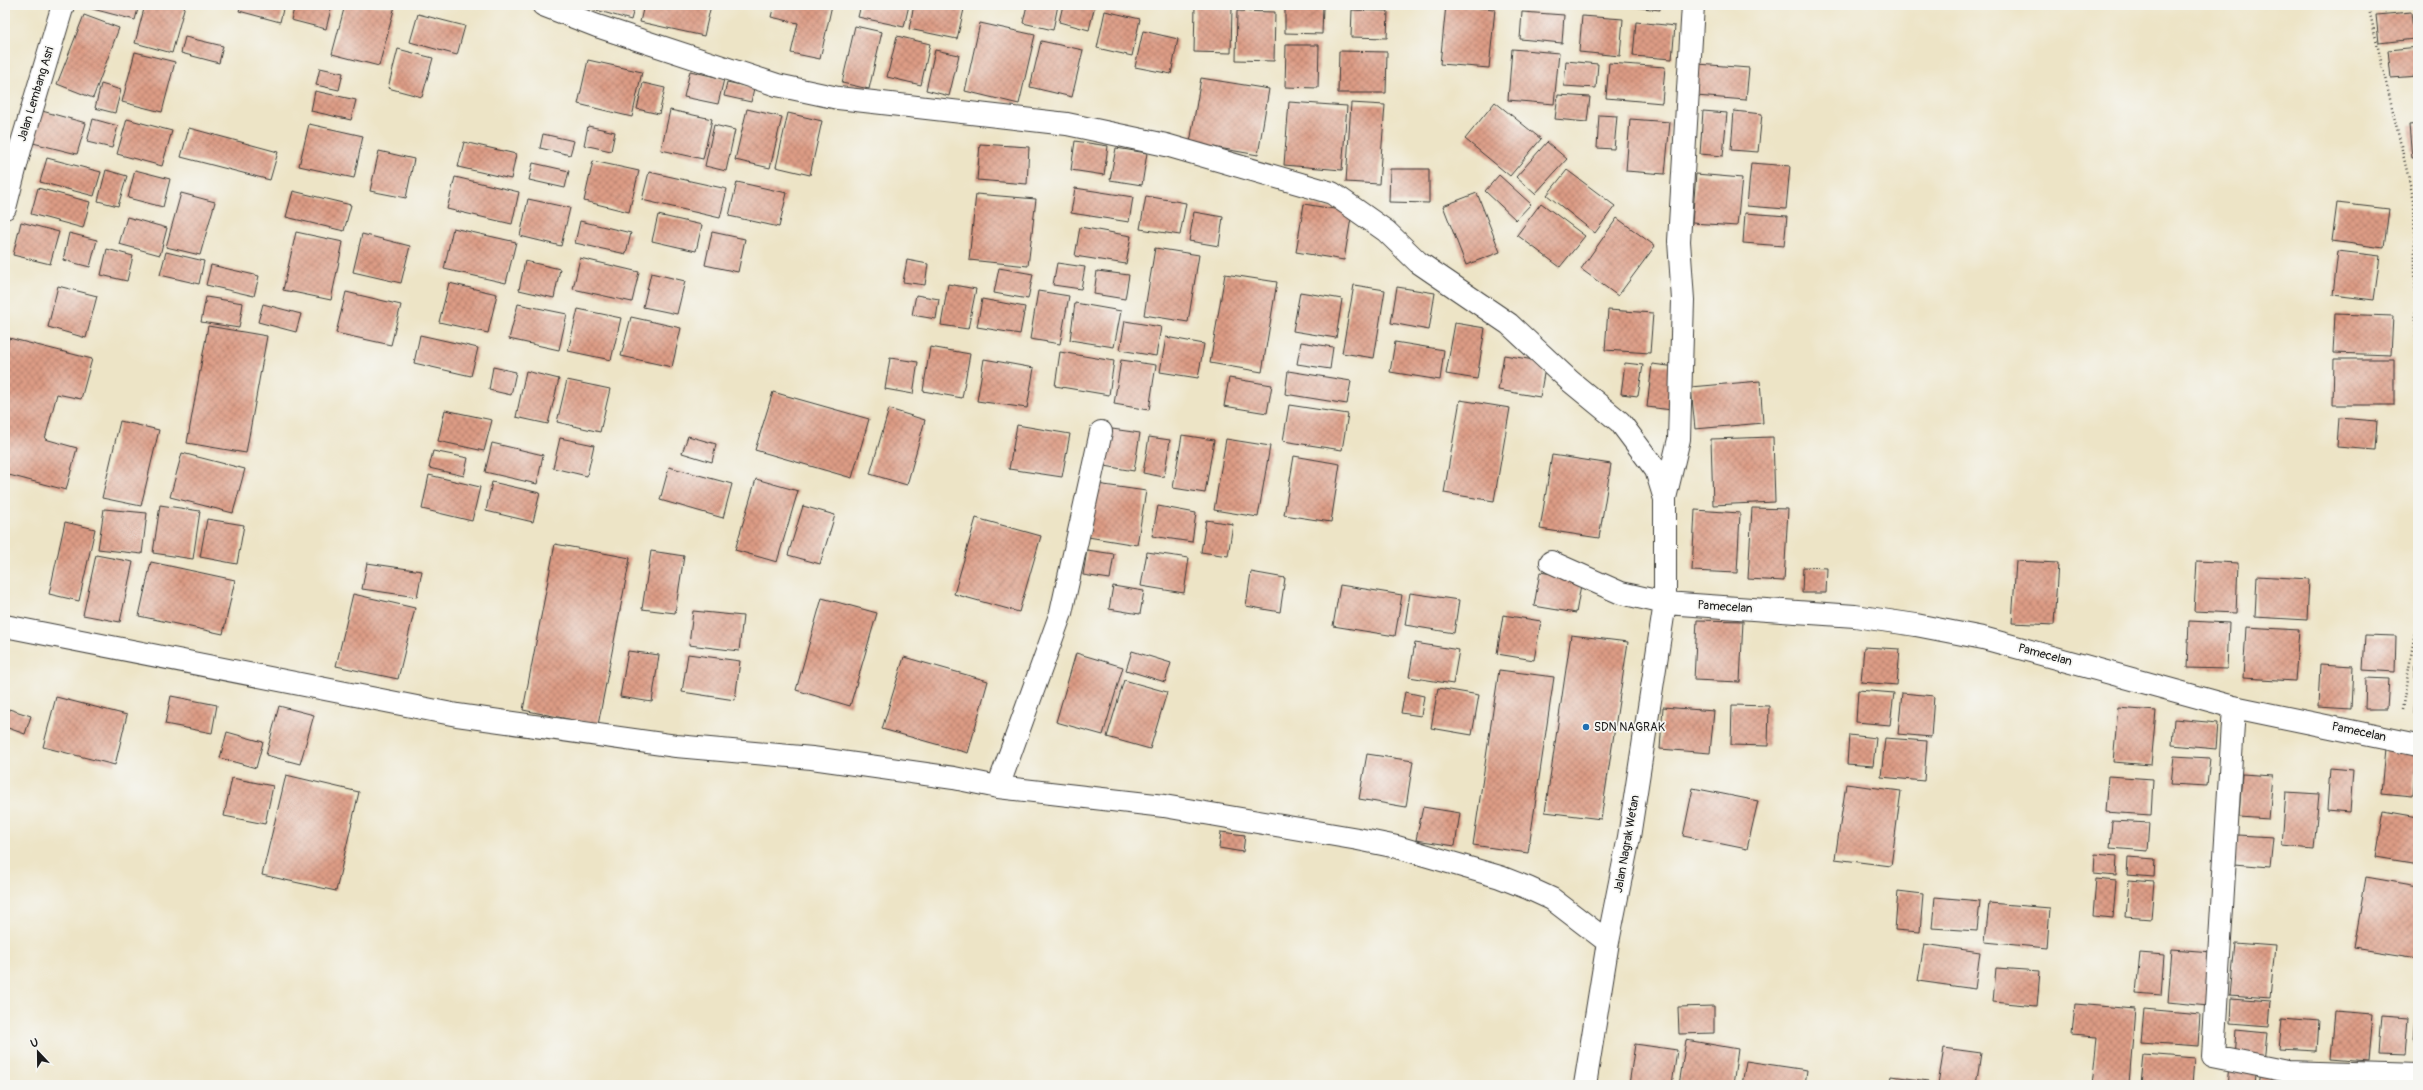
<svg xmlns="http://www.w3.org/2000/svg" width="2423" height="1090" viewBox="0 0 2423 1090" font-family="Pangolin,sans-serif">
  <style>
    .building { fill: url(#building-cross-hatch) }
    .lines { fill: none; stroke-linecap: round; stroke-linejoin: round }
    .minor-casing { stroke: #3b3a36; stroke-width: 24 }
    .path { stroke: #3b3a36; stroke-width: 2.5; stroke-dasharray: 1 3; stroke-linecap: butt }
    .minor { stroke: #fff; stroke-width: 22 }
    .poi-dot { fill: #1f6fb2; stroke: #f6f6f2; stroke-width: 1.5 }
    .labels { text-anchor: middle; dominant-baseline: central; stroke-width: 3.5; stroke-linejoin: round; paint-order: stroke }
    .street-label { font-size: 12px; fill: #1c1c1c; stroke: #f6f6f2 }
    .poi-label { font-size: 12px; fill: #1c1c1c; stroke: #f6f6f2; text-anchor: start }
  </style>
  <defs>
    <pattern id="building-cross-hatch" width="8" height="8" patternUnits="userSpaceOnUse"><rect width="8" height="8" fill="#dd9c85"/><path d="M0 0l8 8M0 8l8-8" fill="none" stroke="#b27e6c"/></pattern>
  </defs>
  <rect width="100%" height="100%" fill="#f6f6f2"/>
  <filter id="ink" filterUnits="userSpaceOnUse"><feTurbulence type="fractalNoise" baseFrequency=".025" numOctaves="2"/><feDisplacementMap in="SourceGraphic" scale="8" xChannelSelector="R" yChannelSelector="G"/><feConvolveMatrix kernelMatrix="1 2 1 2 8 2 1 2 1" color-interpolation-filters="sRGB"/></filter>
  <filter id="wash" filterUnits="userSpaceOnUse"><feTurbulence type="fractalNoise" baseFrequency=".012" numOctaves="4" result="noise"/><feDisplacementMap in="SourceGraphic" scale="16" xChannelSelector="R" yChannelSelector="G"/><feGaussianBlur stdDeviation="0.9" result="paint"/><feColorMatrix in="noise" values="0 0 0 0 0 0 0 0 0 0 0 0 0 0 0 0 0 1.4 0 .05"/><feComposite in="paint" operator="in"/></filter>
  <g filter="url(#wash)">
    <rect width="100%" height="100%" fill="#ede4c6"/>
    <g id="blocks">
      <path class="building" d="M90 5H139L135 20 89 8Z
        M145 5H185L172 53 135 43Z
        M241 5H284L280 22 239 11Z
        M295 5H332L326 29 291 20Z
        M345 5 395 6 379 66 332 54Z
        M590 5H635L631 20 589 8Z
        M644 5H711L704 36 640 22Z
        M774 5H832L820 59 791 53 798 23 771 17Z
        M861 5H909L904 27 858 17Z
        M914 5H965L957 39 909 29Z
        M1027 5H1058L1053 30 1023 23Z
        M1063 5H1095L1089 30 1059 22Z
        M1446 5 1495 9 1489 68 1440 64Z
        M1615 5H1660V10Z
        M1195 6 1232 7 1231 53 1194 52Z
        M1285 7H1323L1322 34 1285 33Z
        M1352 10 1388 11 1387 38 1351 37Z
        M1105 11 1140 19 1132 56 1097 48Z
        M1237 11 1275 12 1274 61 1236 60Z
        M1522 12 1564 15 1562 43 1520 39Z
        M2411 12 2414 39 2379 43 2376 15Z
        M418 14 465 26 457 55 410 42Z
        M84 15 119 28 93 98 57 84Z
        M1582 16 1623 19 1620 56 1579 52Z
        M1636 22 1675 26 1672 59 1633 56Z
        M980 23 1035 35 1019 104 965 91Z
        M855 26 882 32 869 89 842 83Z
        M1143 31 1178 39 1171 74 1135 67Z
        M897 36 930 44 921 85 887 77Z
        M185 37 223 46 219 63 181 53Z
        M1041 41 1083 50 1072 97 1030 87Z
        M1286 45H1319L1318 88 1285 87Z
        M2418 47V76L2391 78 2388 50Z
        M398 49 433 58 422 97 388 88Z
        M1512 49 1559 53 1554 104 1508 100Z
        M935 50 959 55 949 96 926 90Z
        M1339 51 1387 52 1386 93H1338Z
        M135 52 175 62 162 112 122 102Z
        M588 60 642 72 632 117 578 104Z
        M1566 61 1598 64 1596 88 1564 86Z
        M1609 63 1665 67 1662 103 1606 98Z
        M1698 64 1749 68 1746 100 1696 96Z
        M320 68 343 73 339 90 316 85Z
        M690 71 724 79 718 104 684 97Z
        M1201 78 1269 89 1258 155 1190 143Z
        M727 82 754 88 751 102 724 96Z
        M643 83 665 88 659 114 637 109Z
        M101 84 121 90 115 113 95 108Z
        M315 91 356 100 351 120 311 111Z
        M1558 95 1590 97 1587 122 1555 119Z
        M1289 102 1347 106 1342 170 1284 165Z
        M1495 102 1541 139 1510 176 1465 139Z
        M1351 103 1385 105 1379 184 1346 182Z
        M747 109 782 117 770 168 735 160Z
        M670 110 712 119 703 159 661 150Z
        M42 111 86 123 77 154 33 143Z
        M1703 111 1727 113 1723 156 1700 154Z
        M1734 111 1762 114 1758 152 1731 150Z
        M788 113 822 121 810 175 776 167Z
        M1599 115 1617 116 1614 149 1597 148Z
        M93 119 118 126 112 148 87 142Z
        M127 119 172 131 162 166 117 154Z
        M1630 119 1670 122 1665 174 1626 171Z
        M309 124 363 136 354 178 299 166Z
        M2418 124V157L2412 158 2409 125Z
        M714 125 735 130 726 171 705 166Z
        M588 126 615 132 611 151 584 145Z
        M189 128 278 152 270 180 181 157Z
        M543 134 574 141 570 155 540 148Z
        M1075 141 1108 146 1104 175 1071 170Z
        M464 142 516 154 511 179 458 167Z
        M1547 142 1567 159 1535 194 1516 177Z
        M980 144 1029 147 1027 184 977 180Z
        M1116 148 1147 153 1142 185 1110 180Z
        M379 151 414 159 406 198 370 191Z
        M47 158 101 172 94 196 40 182Z
        M593 161 639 171 629 212 584 201Z
        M533 163 569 171 565 188 529 180Z
        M1751 163 1790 166 1786 209 1747 206Z
        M1390 169H1429V203L1389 202Z
        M106 170 127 176 118 206 98 201Z
        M135 170 170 179 163 207 128 198Z
        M1567 170 1615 206 1595 233 1547 195Z
        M649 172 727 189 720 218 642 200Z
        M1696 174 1742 178 1737 226 1692 223Z
        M1499 175 1531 204 1516 220 1485 191Z
        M455 177 519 192 512 224 447 209Z
        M737 182 787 193 779 227 729 216Z
        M38 188 90 202 83 228 31 214Z
        M1075 188 1133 197 1129 222 1071 213Z
        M293 191 351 205 344 231 286 217Z
        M181 193 215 202 200 255 166 247Z
        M1477 193 1500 252 1466 265 1443 206Z
        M976 194 1036 199 1028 266 969 260Z
        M1146 196 1186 203 1180 235 1140 229Z
        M528 199 570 208 561 246 520 236Z
        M1541 203 1585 236 1560 267 1517 235Z
        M2337 203 2389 209 2384 248 2332 241Z
        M1304 204 1352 212 1344 260 1296 252Z
        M1194 212 1223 217 1219 246 1189 241Z
        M1745 213 1787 216 1784 246 1743 243Z
        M658 215 702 225 696 251 652 241Z
        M127 217 167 228 160 255 119 244Z
        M1617 218 1655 246 1618 296 1581 269Z
        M580 221 631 233 626 254 575 243Z
        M21 222 59 232 50 264 13 255Z
        M1080 227 1131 236 1126 264 1075 256Z
        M453 228 516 242 506 283 444 269Z
        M296 232 343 242 331 300 283 290Z
        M712 232 745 239 738 272 705 265Z
        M69 233 97 240 90 267 63 260Z
        M362 234 410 246 401 283 353 272Z
        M1155 248 1199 255 1188 322 1144 315Z
        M107 249 133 256 127 281 101 275Z
        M2338 251 2380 256 2374 300 2333 295Z
        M166 252 204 261 199 284 160 275Z
        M580 258 639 272 632 302 573 289Z
        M907 260 928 264 925 285 903 282Z
        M525 261 560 269 554 298 519 290Z
        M1057 263 1085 267 1081 289 1053 285Z
        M211 265 259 276 254 296 206 285Z
        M999 268 1033 274 1028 299 994 293Z
        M1097 271 1129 275 1125 299 1094 294Z
        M651 273 685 281 677 314 643 307Z
        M1225 274 1277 282 1262 372 1210 363Z
        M449 283 497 294 488 333 439 322Z
        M948 284 976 289 968 329 941 325Z
        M1354 285 1385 290 1374 358 1342 353Z
        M58 286 97 296 86 338 48 327Z
        M1397 287 1435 293 1429 330 1391 323Z
        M1038 291 1069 296 1060 344 1030 339Z
        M346 292 401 305 391 345 336 333Z
        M1300 292 1342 299 1336 338 1293 331Z
        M916 295 939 299 936 319 912 315Z
        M206 297 243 303 239 328 201 322Z
        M982 299 1025 307 1020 334 977 327Z
        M1075 303 1121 311 1114 347 1070 340Z
        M263 304 301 314 296 332 258 322Z
        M518 304 567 314 559 350 509 339Z
        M578 309 621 318 611 360 568 351Z
        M1608 310 1653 313 1650 353 1605 350Z
        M2335 314 2393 316 2391 355 2333 353Z
        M631 317 681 328 672 367 621 356Z
        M1125 321 1161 327 1156 356 1120 350Z
        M1455 323 1485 328 1477 379 1446 374Z
        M208 326 267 336 246 453 187 443Z
        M420 335 478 348 471 376 414 363Z
        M1166 337 1204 344 1198 378 1160 372Z
        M9 338 92 359 81 399 57 394 45 439 77 448 66 490 5 474V354Z
        M1301 342 1333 347 1330 369 1297 364Z
        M1395 342 1444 350 1440 380 1390 372Z
        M930 347 970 354 962 398 923 391Z
        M1060 352 1114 361 1109 395 1055 386Z
        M1504 355 1546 362 1540 397 1498 390Z
        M890 358 918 362 913 394 885 389Z
        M984 359 1034 368 1027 408 977 401Z
        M2334 359H2394V405H2333Z
        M1121 360 1156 365 1149 410 1114 404Z
        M1625 363 1643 365 1638 396 1621 394Z
        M1652 364 1677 367 1672 410 1647 407Z
        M493 367 516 372 511 395 489 390Z
        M526 371 559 379 548 424 516 417Z
        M1288 371 1351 381 1347 404 1285 394Z
        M1229 378 1272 385 1267 413 1224 406Z
        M567 380 610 389 600 432 557 422Z
        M1760 381 1763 423 1695 429 1691 387Z
        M773 392 869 419 852 478 755 450Z
        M1460 400 1510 408 1494 501 1444 493Z
        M1289 405 1348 414 1342 450 1283 441Z
        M889 409 925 420 907 485 870 474Z
        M445 410 492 420 484 451 438 441Z
        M2339 418 2377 421 2375 450 2337 447Z
        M120 421 159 430 141 506 102 498Z
        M1017 425 1070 434 1062 477 1009 469Z
        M1105 428 1140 433 1134 471 1099 465Z
        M1182 435 1214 440 1205 493 1173 488Z
        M688 436 716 444 712 462 682 453Z
        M1149 437 1170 440 1164 477 1143 473Z
        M1773 437 1775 502 1713 505 1711 439Z
        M560 438 594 445 587 476 553 468Z
        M1226 439 1270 446 1258 517 1214 510Z
        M492 443 543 455 537 484 485 472Z
        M433 451 468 458 464 476 429 468Z
        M182 453 245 469 233 513 170 497Z
        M1552 455 1611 464 1599 538 1540 529Z
        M1294 456 1340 464 1331 522 1284 515Z
        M669 467 732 484 723 518 660 500Z
        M429 475 480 487 472 521 422 509Z
        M756 479 798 491 777 562 735 550Z
        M492 482 540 493 533 522 486 511Z
        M1097 484 1146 491 1137 545 1088 537Z
        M160 505 200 511 193 559 153 553Z
        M803 506 835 515 820 564 788 555Z
        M1158 506 1196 513 1192 542 1152 536Z
        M1752 508 1788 509 1784 581 1748 579Z
        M104 509 147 513 142 554 98 549Z
        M1695 510 1740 513 1737 573 1692 571Z
        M976 518 1041 536 1019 612 954 594Z
        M207 519 244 525 237 564 200 557Z
        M1206 520 1233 524 1228 556 1201 552Z
        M65 522 95 529 79 601 49 594Z
        M555 544 630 558 598 725 523 710Z
        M1087 550 1114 554 1110 579 1083 575Z
        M651 551 684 556 675 613 642 609Z
        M1147 552 1189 558 1184 593 1141 586Z
        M96 555 133 562 120 622 83 615Z
        M2016 561 2058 563 2054 625 2012 623Z
        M2197 561 2238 563 2236 613 2194 611Z
        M151 562 235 580 223 634 139 616Z
        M367 563 422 571 417 597 362 589Z
        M1803 567 1827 568 1826 593H1802Z
        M1251 572 1285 578 1280 612 1246 606Z
        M1540 572 1582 579 1576 613 1534 606Z
        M2257 576 2309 579 2307 620 2255 617Z
        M1340 585 1402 595 1395 636 1333 626Z
        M1113 586 1144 591 1140 614 1109 609Z
        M1410 593 1459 600 1454 633 1405 625Z
        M353 594 415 608 398 679 336 666Z
        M822 598 877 613 850 706 796 690Z
        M693 611 743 616 739 651 689 645Z
        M1503 615 1541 621 1534 660 1497 654Z
        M1697 620 1743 621 1740 682 1694 680Z
        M2189 621 2229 623 2227 669 2187 668Z
        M2246 627 2299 630 2295 681 2243 678Z
        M1571 635 1628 642 1601 819 1545 812Z
        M2365 635 2396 636 2395 672 2363 670Z
        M1415 643 1459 650 1453 684 1409 677Z
        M1864 647 1900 649 1897 685 1861 682Z
        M628 651 659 655 652 702 620 697Z
        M1132 651 1171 663 1165 682 1126 670Z
        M1076 653 1123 667 1103 735 1056 722Z
        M688 654 740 661 735 700 682 692Z
        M904 657 988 681 968 753 882 729Z
        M2416 659H2418V714H2413Z
        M2320 664 2353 666 2351 709 2318 707Z
        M1499 670 1554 677 1528 853 1473 845Z
        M2366 678 2389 679 2387 709H2365Z
        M1124 680 1167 692 1150 749 1107 737Z
        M1438 688 1479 695 1472 735 1431 728Z
        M1858 690 1894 693 1890 725 1856 722Z
        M1405 692 1424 696 1421 716 1401 713Z
        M1902 693 1934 696 1931 737 1898 734Z
        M171 696 217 705 212 733 165 724Z
        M56 697 127 715 115 765 43 747Z
        M1732 705 1769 706 1768 746 1731 745Z
        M279 706 314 715 300 764 266 755Z
        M1663 707 1714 711 1710 753 1660 749Z
        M2118 708 2156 711 2151 765 2113 762Z
        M9 709 31 716 25 734 5 727Z
        M2174 719 2218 723 2216 749 2172 745Z
        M227 732 263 742 256 768 220 758Z
        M1849 735 1876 738 1873 766 1847 764Z
        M1885 738 1927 741 1924 781 1881 777Z
        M2385 748 2417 751 2413 796 2381 793Z
        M1367 754 1413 761 1406 807 1359 799Z
        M2174 756 2210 758 2207 786 2171 784Z
        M2330 768 2353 770 2350 812 2327 810Z
        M2242 774 2273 776 2269 819 2239 817Z
        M286 775 359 792 336 891 262 875Z
        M2108 776 2153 779 2151 815 2105 812Z
        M232 778 273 786 265 824 224 816Z
        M1846 784 1901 791 1891 866 1835 859Z
        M1693 788 1758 801 1747 849 1683 836Z
        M2286 792 2319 794 2314 849 2282 846Z
        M1423 807 1460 813 1455 846 1416 840Z
        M2384 811 2418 817V864L2376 857Z
        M2112 821 2150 823 2148 851 2110 848Z
        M1221 832 1245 835 1243 852 1219 848Z
        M2237 835 2273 837 2270 867 2235 864Z
        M2095 854 2117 856 2116 876 2094 874Z
        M2128 857 2155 859 2154 877 2127 875Z
        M2366 877 2418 886 2417 958 2354 948Z
        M2096 879 2116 881 2113 918 2093 916Z
        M2129 880 2154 882 2151 919 2126 917Z
        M1898 891 1923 894 1920 932 1895 930Z
        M1935 897 1980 901 1977 931 1932 928Z
        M1989 903 2050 908 2047 948 1985 942Z
        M2235 943 2275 946 2270 999 2230 996Z
        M1924 944 1980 952 1975 989 1918 981Z
        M2172 949 2212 952 2208 1006 2168 1002Z
        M2140 953 2164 955 2161 995 2136 993Z
        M1996 968 2040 971 2037 1006 1993 1002Z
        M2231 999 2271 1002 2269 1026 2230 1023Z
        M2075 1004 2135 1009 2129 1085H2092L2097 1037 2072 1035Z
        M1714 1006V1033L1679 1034 1678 1007Z
        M2144 1009 2200 1014 2198 1046 2141 1042Z
        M2335 1011 2373 1014 2369 1061 2331 1058Z
        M2382 1015 2408 1017 2405 1055 2379 1054Z
        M2416 1016H2418V1041H2414Z
        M2282 1019 2319 1022 2317 1051 2279 1049Z
        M2236 1030 2267 1033 2264 1061 2234 1058Z
        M1686 1040 1738 1049 1733 1085H1679Z
        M1635 1044 1677 1050 1672 1085H1629Z
        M1944 1048 1981 1053 1976 1085H1938Z
        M2144 1054 2195 1058 2193 1085H2141Z
        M1746 1061 1807 1070 1805 1085H1742Z
        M2229 1064 2257 1067 2255 1085H2227Z
        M2261 1072 2285 1074V1085H2259Z
        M1892 1076 1928 1081 1927 1085H1890Z
        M2295 1077 2325 1080V1085H2294Z"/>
    </g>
  </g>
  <g filter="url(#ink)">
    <use href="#blocks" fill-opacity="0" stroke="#3b3a36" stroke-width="1"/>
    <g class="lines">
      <defs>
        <path id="minor" d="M543 5 597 26 777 85 838 98 1067 124 1166 145 1332 193 1386 231 1418 262 1509 324 1570 381 1620 422 1656 470 1665 499V603L1629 837 1608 942 1585 1085
          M5 208 21 146 63 5
          M1665 498 1679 439 1683 300 1679 241 1693 5
          M1551 562 1621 593 1665 603 1855 616 1916 625 1983 638 2234 707 2418 745
          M5 626 457 715 676 746 812 758 954 778 998 787 1164 806 1358 839 1397 847 1500 877 1528 888 1552 899 1608 942
          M2234 707 2213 1056 2288 1071 2418 1075
          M998 787 1061 613 1101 432"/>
      </defs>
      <use href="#minor" class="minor-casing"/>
      <path class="path" d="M2368 5 2414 201 2418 462
        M2402 710 2418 614"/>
      <use href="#minor" class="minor"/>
    </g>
  </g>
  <circle class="poi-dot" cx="1586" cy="727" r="4"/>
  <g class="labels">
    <g class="street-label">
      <text transform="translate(36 94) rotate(-73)">Jalan Lembang Asri</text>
      <text transform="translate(1725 607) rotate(4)">Pamecelan</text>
      <text transform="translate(2045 655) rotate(15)">Pamecelan</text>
      <text transform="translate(2359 732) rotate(12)">Pamecelan</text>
      <text transform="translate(1627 844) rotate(-80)">Jalan Nagrak Wetan</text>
    </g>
    <g class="poi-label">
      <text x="1594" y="727">SDN NAGRAK</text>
    </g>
  </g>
  <rect width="2423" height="1090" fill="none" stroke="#f6f6f2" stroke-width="20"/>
  <g transform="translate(38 1052) rotate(338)" stroke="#f6f6f2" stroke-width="3" paint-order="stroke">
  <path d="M0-3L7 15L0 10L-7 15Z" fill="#1c1c1c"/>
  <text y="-6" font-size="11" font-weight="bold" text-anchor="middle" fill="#1c1c1c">U</text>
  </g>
</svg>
